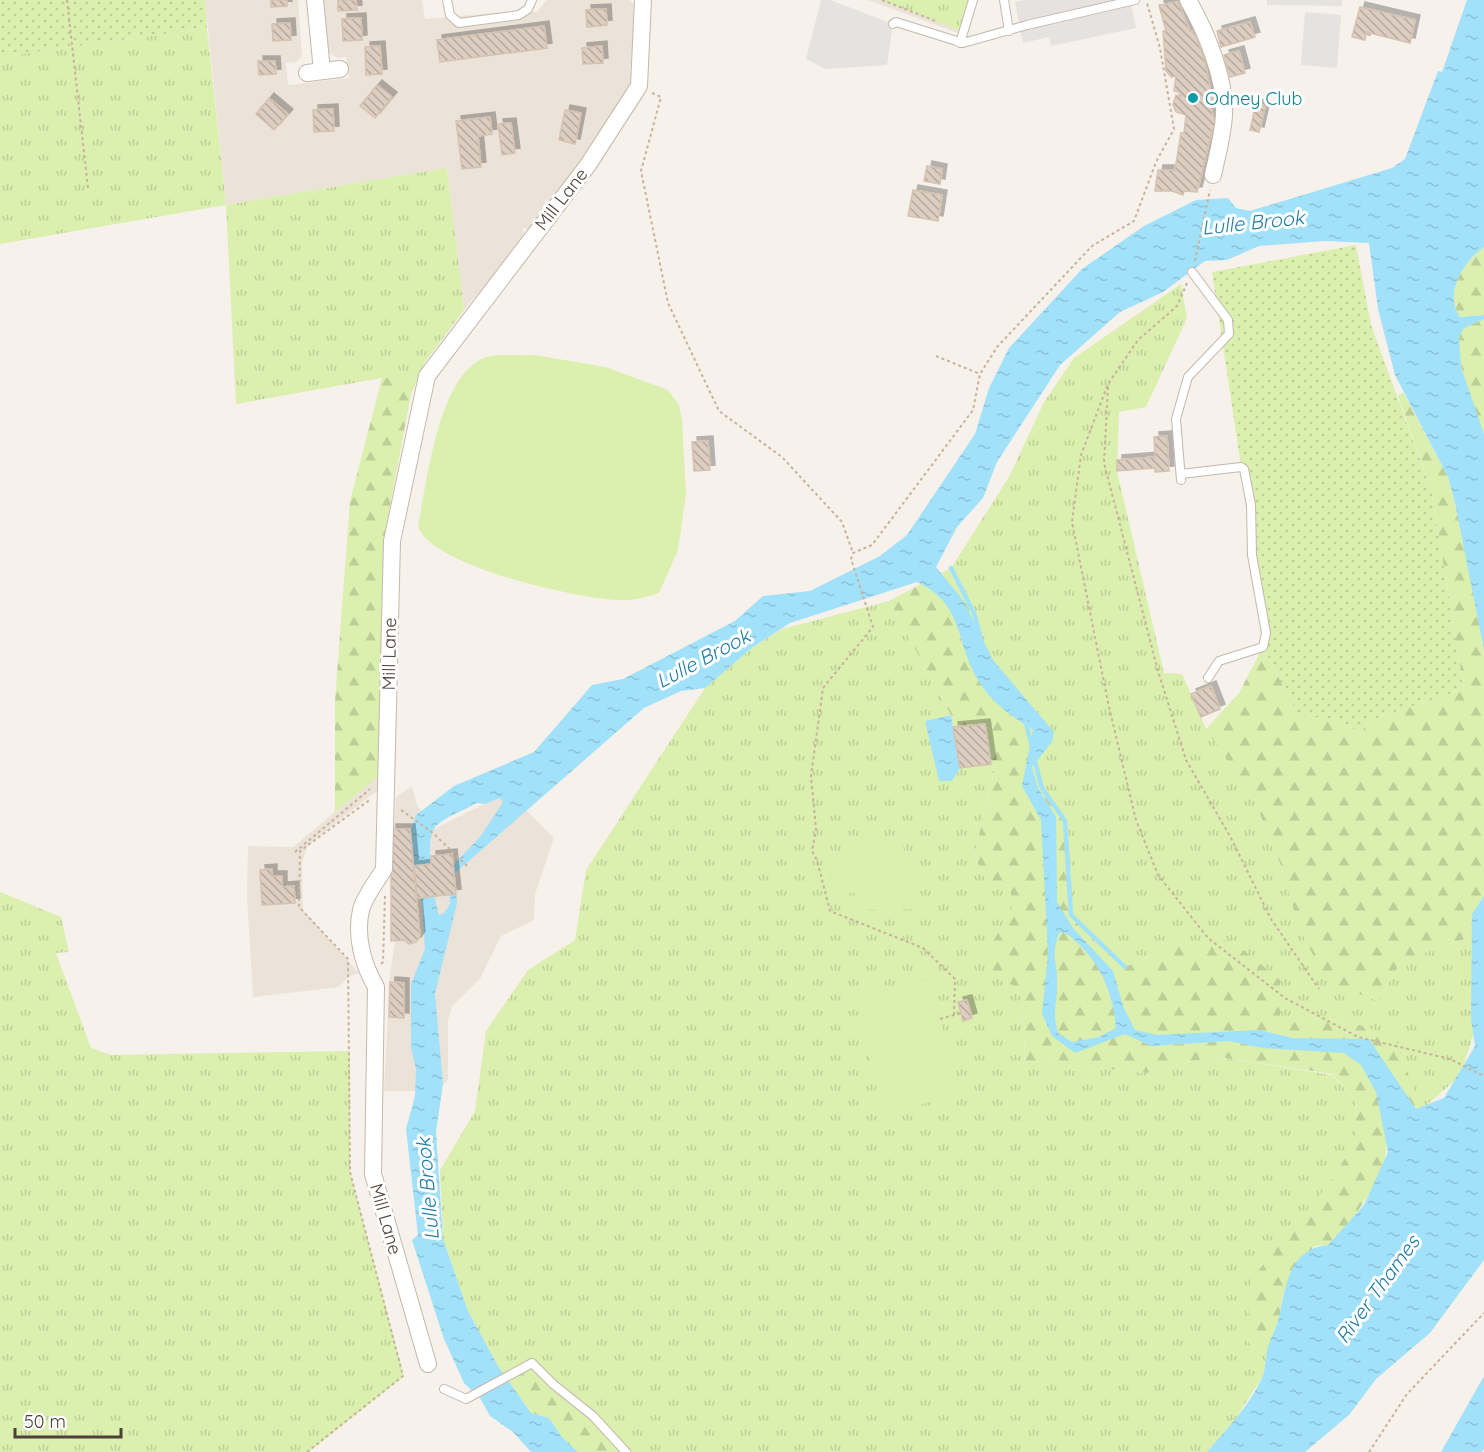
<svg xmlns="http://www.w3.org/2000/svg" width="1484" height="1452" viewBox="0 0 1484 1452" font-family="Quicksand,sans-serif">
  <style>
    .residential { fill: #ebe3d8 }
    .grass { fill: url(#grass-tufts) }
    .forest { fill: url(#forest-firs) }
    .park { fill: url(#park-dots) }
    .pitch { fill: #dbefaf }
    .parking { fill: #e5e2df }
    .water { fill: url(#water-ripples); fill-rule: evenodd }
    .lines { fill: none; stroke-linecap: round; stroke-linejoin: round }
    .stream { stroke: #a1e1f9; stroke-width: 4.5 }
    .building { fill: url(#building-back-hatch); stroke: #d6c2b1; stroke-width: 1.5; filter: url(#shadow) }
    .lane-casing { stroke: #c4b8ac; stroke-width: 10 }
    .street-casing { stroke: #c4b8ac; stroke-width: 18 }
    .path { stroke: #c8b29b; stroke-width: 2; stroke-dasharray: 3 3; stroke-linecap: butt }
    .lane { stroke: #fff; stroke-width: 8 }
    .street { stroke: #fff; stroke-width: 16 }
    .culture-dot { fill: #0f9aa8; stroke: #fff; stroke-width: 2 }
    .labels { text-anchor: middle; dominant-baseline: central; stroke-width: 6; stroke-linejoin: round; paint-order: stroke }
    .culture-label { font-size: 18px; fill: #0d838f; stroke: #fff; text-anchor: start }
    .street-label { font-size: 18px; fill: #4d4137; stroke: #fff }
    .water-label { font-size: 20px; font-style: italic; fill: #1e7da3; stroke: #fff }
  </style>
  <defs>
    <pattern id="grass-tufts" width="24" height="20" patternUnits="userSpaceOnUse" patternTransform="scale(1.5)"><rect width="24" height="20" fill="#dbefaf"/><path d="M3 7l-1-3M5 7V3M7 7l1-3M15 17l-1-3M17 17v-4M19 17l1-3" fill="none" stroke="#bece97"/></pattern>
    <pattern id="forest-firs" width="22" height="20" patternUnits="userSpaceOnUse" patternTransform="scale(1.5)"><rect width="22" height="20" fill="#dbefaf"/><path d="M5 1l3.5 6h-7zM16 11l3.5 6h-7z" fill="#bece97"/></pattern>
    <pattern id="park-dots" width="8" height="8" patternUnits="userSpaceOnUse" patternTransform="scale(1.5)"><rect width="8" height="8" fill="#dbefaf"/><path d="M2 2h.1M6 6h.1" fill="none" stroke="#bece97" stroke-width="1.8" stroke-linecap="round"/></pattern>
    <pattern id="water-ripples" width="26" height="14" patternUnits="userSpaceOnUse" patternTransform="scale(1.5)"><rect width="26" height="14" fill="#a1e1f9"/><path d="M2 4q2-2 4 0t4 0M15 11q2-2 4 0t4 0" fill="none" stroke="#8cc2d6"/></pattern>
    <pattern id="building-back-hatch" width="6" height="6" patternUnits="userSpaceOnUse" patternTransform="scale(1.5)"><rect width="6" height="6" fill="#ddcec1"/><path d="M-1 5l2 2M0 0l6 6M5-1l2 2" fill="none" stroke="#b5a99e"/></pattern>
    <filter id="shadow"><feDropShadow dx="5" dy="-5" stdDeviation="0" flood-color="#0004"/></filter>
  </defs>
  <rect width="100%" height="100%" fill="#f7f1eb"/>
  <path class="residential" d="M205 0H298L302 56 296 62 286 63 288 85 349 78 346 57 338 58 326 51 321 0H422L425 19 516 11 537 12 547 0H629L637 6 630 71 634 76 627 103 532 232 523 227 524 241 464 310 447 168 226 205Z
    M868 0H976L966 36Z
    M382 773V787L308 845 302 862 303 910 359 973 349 976 339 987 253 997 247 897 248 846 293 847Z
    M412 786 417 805 434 829 508 792 554 838 535 894 534 920 501 936 480 979 452 1006 448 1020V1080L436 1091H384L390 975 395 940 392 862 396 797Z"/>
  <path class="grass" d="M882 0H973L964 32Z
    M207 28 226 205 447 168 464 310 425 362 419 376 382 378 236 404 226 205 0 244V57Z
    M1181 284 1187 318 1146 407 1119 412 1117 471 1164 673 1182 674 1206 729 1255 802 1284 873 1298 926 1378 1001 1402 960 1480 934 1474 1033 1460 1076 1421 1110 1349 1022 1279 1017 1184 943 1125 967 1071 915 1065 821 1042 788 1019 694 989 666 974 613 951 568 1009 477 1044 402 1074 358Z
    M889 601 951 715 925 722 952 781 960 768 996 763 974 856 986 879 1010 887 1012 909 991 945 1020 990 1026 1061 1147 1073 1213 1056 1332 1075 1355 1099 1357 1140 1327 1186 1249 1346 1268 1348 1263 1376 1235 1420 1207 1452H632L569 1392 521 1358 498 1366 468 1311 443 1239 440 1170 475 1111 486 1031 528 970 575 940 586 870 705 688 753 647 782 629Z
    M0 892 61 917 69 952 56 953 91 1048 111 1055 350 1051V1172L404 1376 309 1452H0Z"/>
  <path class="forest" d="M1484 247V315L1460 317C1443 293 1464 261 1484 247Z
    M1484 319V434C1477 412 1447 348 1463 329 1467 324 1478 321 1484 319Z
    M419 376 411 394 385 532 382 773 335 812V701L350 501 382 378Z
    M1403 392 1448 477 1464 540 1484 650V911L1480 934 1402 960 1378 1001 1327 982 1298 926 1284 873 1255 802 1206 729 1239 693 1263 647 1299 716 1337 719 1363 735 1368 721 1464 689 1431 489 1398 396Z
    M951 568 974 613 989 666 1019 694 1042 788 1065 821 1071 915 1125 967 1184 943 1231 940 1280 980V1017L1349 1022 1395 1036 1421 1110 1386 1139C1391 1173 1352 1222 1328 1245L1314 1246 1283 1294 1279 1319 1268 1348 1248 1346 1250 1281 1327 1186 1357 1140 1355 1099 1332 1074 1213 1056 1147 1073 1026 1061 1020 990 992 972 991 945 1012 909 1010 887 986 879 974 856 996 764H991L985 724 953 727 951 715 889 601Z
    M521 1358 569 1392 631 1452H578L562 1437 549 1418 531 1413 498 1366Z"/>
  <path class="park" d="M0 0H205L207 28 0 57Z
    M1356 245 1371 325 1431 489 1464 689 1368 721 1363 735 1337 719 1299 716 1263 647 1242 473 1212 272Z"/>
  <path class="pitch" d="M535 355 605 367 668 390 679 405 682 420 686 494 678 550 659 593C646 597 634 601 619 600 580 599 429 566 418 526 427 483 438 376 484 358 497 353 520 356 535 355Z
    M844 842H903L904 851H915V909L856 910 855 893H831V854H844Z
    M930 979 960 1094 885 1114 855 998Z"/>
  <path class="parking" d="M821 0H830L893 24 887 65 825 69 806 59Z
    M1025 0H1130L1136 28 1051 46 1049 37 1023 43 1015 2Z
    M1267 0H1342V6L1267 5Z
    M1305 12 1341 15 1337 68 1301 65Z"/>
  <path class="water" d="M1467 0H1484V247C1464 261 1443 293 1460 317L1484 315V319L1464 328 1459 337 1461 367 1484 434V650L1455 503 1448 477 1395 375 1378 309 1369 243 1325 241 1259 246 1227 260 1205 261 1163 292 1120 312 1060 365 997 462 983 498 957 527 936 567 963 600 993 660 1054 732 1052 742 1032 767 1038 788 1056 817 1057 902 1073 928 1113 971 1123 1006 1135 1030 1157 1035 1259 1030 1293 1038 1369 1039 1416 1109 1444 1098 1475 1046 1471 1019 1472 914 1484 896V1260L1430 1333 1376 1379 1349 1415 1305 1452H1207C1227 1429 1249 1406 1262 1378 1266 1369 1265 1357 1268 1347 1271 1337 1277 1327 1279 1317 1286 1285 1289 1249 1328 1245L1364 1205 1388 1152 1376 1092 1361 1065 1344 1053 1262 1048 1229 1041 1151 1046 1125 1034 1075 1053 1052 1036 1042 1014 1048 954 1041 820 1022 786 1033 730C1012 716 990 702 978 680 955 641 964 604 917 582L790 623 753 647 705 688 681 691 644 708 454 874 457 903 435 994 443 1084 436 1132 443 1239 468 1311 498 1366 531 1413 549 1418 562 1437 578 1452H531L513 1432 490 1416 480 1398 464 1383 444 1339 412 1240 418 1235 406 1129 415 1096 416 1069 411 1047V984L425 949 422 902 408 837 416 815 454 786 534 752 592 685 623 679 735 621 763 596 810 591 880 556 907 535 975 434 989 388 1009 348 1082 269 1144 226 1196 200 1228 198 1236 208 1250 211 1392 168 1405 159 1438 71 1442 72ZM500 798 503 802 480 837 456 862 448 876 450 904 444 913 439 915C434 898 423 839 436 826 446 816 465 810 477 803L485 804ZM1064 932C1097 955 1113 989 1116 1028L1099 1037 1072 1042 1058 1033C1052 1013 1057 1004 1057 985 1058 961 1050 959 1059 933Z
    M951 715 960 768 952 781H939L925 721Z
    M1484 1376V1449L1482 1452H1441Z"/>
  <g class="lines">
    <path class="stream" d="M951 568 974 613 981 639
      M1025 720 1032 746
      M1034 758 1042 788 1065 821 1071 915 1125 967"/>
  </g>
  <path class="building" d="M271 0H287V6L271 7Z
    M338 0H356L357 10 338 11Z
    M1178 2 1190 31 1195 32 1205 62 1212 99 1209 101 1216 126 1212 130 1197 192 1184 191 1183 195 1172 191H1155L1158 170H1175L1181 133H1184L1186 115 1176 112 1173 105 1176 95 1180 97 1179 92 1174 91 1176 76 1171 77 1166 71 1163 31H1166L1159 5Z
    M1360 7 1415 20 1410 43 1366 32 1365 40 1352 37Z
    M606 9 607 25 587 27 586 10Z
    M361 18 362 40 343 41 342 19Z
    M1250 22 1255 37 1221 47 1217 31Z
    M290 23 291 40 273 41 272 24Z
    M544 26 547 48 440 62 437 40Z
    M380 46 382 74 366 75 365 47Z
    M602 46 603 63 583 64 582 48Z
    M1239 51 1245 73 1230 77 1224 55Z
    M258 61H275L276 74 259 75Z
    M377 85 392 97 375 118 360 106Z
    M269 98 288 114 274 130 256 114Z
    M1256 104 1265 106 1259 132 1250 130Z
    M333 109 334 131 314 132 313 110Z
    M565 110 581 113 575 144 559 140Z
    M490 117 492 134 478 136 481 167 462 169 456 121Z
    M511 123 515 153 502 155 498 124Z
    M927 166 942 169 940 184 924 181Z
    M913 190 942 195 938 221 908 216Z
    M1167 436 1169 471 1155 472V468L1117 471V460L1155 457 1154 437Z
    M708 441 710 470 694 471 692 442Z
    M1211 686 1220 709 1201 717 1191 694Z
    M985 724 991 764 960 768 953 727Z
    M391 829H410L420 936 416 942 409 944 404 940 391 941Z
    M452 854 456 894 417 898 414 866 431 864V856Z
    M272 869V876H282V887L294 886 295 903 262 905 260 870Z
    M390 982 404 983V1018L389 1017Z
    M967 1000 972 1018 963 1021 958 1002Z"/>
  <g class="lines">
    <defs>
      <path id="lane" d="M447 0 450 15 459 23 519 15 528 9 532 0
        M1004 0 1009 31
        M893 24 896 22 963 43 1027 25 1135 0
        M960 43 973 0
        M1181 474 1241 467 1244 469 1251 505 1252 555 1266 633 1263 647 1219 661 1208 678
        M1181 480 1176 419 1188 377 1229 334 1228 320 1192 272
        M444 1389 466 1399 532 1363 553 1384 593 1416 626 1452"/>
      <path id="street" d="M315 0 322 71
        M1188 0C1206 31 1226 79 1224 115 1223 135 1217 156 1213 175
        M307 73 340 69
        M428 1364 373 1174 376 987C363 965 355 936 361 910 364 897 377 881 384 869L392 541 427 376 588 165 639 86 643 0"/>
    </defs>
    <use href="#lane" class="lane-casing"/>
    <use href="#street" class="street-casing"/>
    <path class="path" d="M67 0 88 188
      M882 0 938 22
      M652 93 661 97 641 171 668 303 719 411 782 457 842 522 853 553
      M1195 261 1210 190
      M1187 283 1177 306 1138 340 1108 384 1081 455 1072 522 1109 707 1136 820 1158 875 1208 938 1285 998 1358 1037 1450 1059 1484 1076
      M936 356 980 374
      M1108 387 1104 463 1158 671 1186 760 1231 838 1271 919 1319 989
      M401 810 433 833 467 866
      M295 852 370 789
      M381 964 383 962 385 896
      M954 1015 955 979 923 948 830 911 817 860 812 851 816 829 811 776 823 688 873 627 851 559 853 553 872 545 973 410 980 374 997 347 1092 246 1134 221 1156 162 1174 129 1160 48 1147 3
      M940 1019 961 1013
      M307 1452 403 1376 350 1172 348 959 299 907 300 851 371 799
      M1369 1452 1407 1394 1484 1313"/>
    <use href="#lane" class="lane"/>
    <use href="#street" class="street"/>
  </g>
  <circle class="culture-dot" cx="1193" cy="98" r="6"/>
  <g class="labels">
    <g class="culture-label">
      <text x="1205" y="98">Odney Club</text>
    </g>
    <g class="street-label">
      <text transform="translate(561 199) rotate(-52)">Mill Lane</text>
      <text transform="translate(389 654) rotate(-89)">Mill Lane</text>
      <text transform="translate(386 1219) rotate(74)">Mill Lane</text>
    </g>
    <g class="water-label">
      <text transform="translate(1253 222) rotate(-6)">Lulle Brook</text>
      <text transform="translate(703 658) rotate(-28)">Lulle Brook</text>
      <text transform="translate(427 1189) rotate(-95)">Lulle Brook</text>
      <text transform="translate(1377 1289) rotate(-54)">River Thames</text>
    </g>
  </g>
  <path d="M15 1428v9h106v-9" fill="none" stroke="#4d4137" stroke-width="3"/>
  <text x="24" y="1428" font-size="18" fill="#4d4137" stroke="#ffffff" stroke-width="4.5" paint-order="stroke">50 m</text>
</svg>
